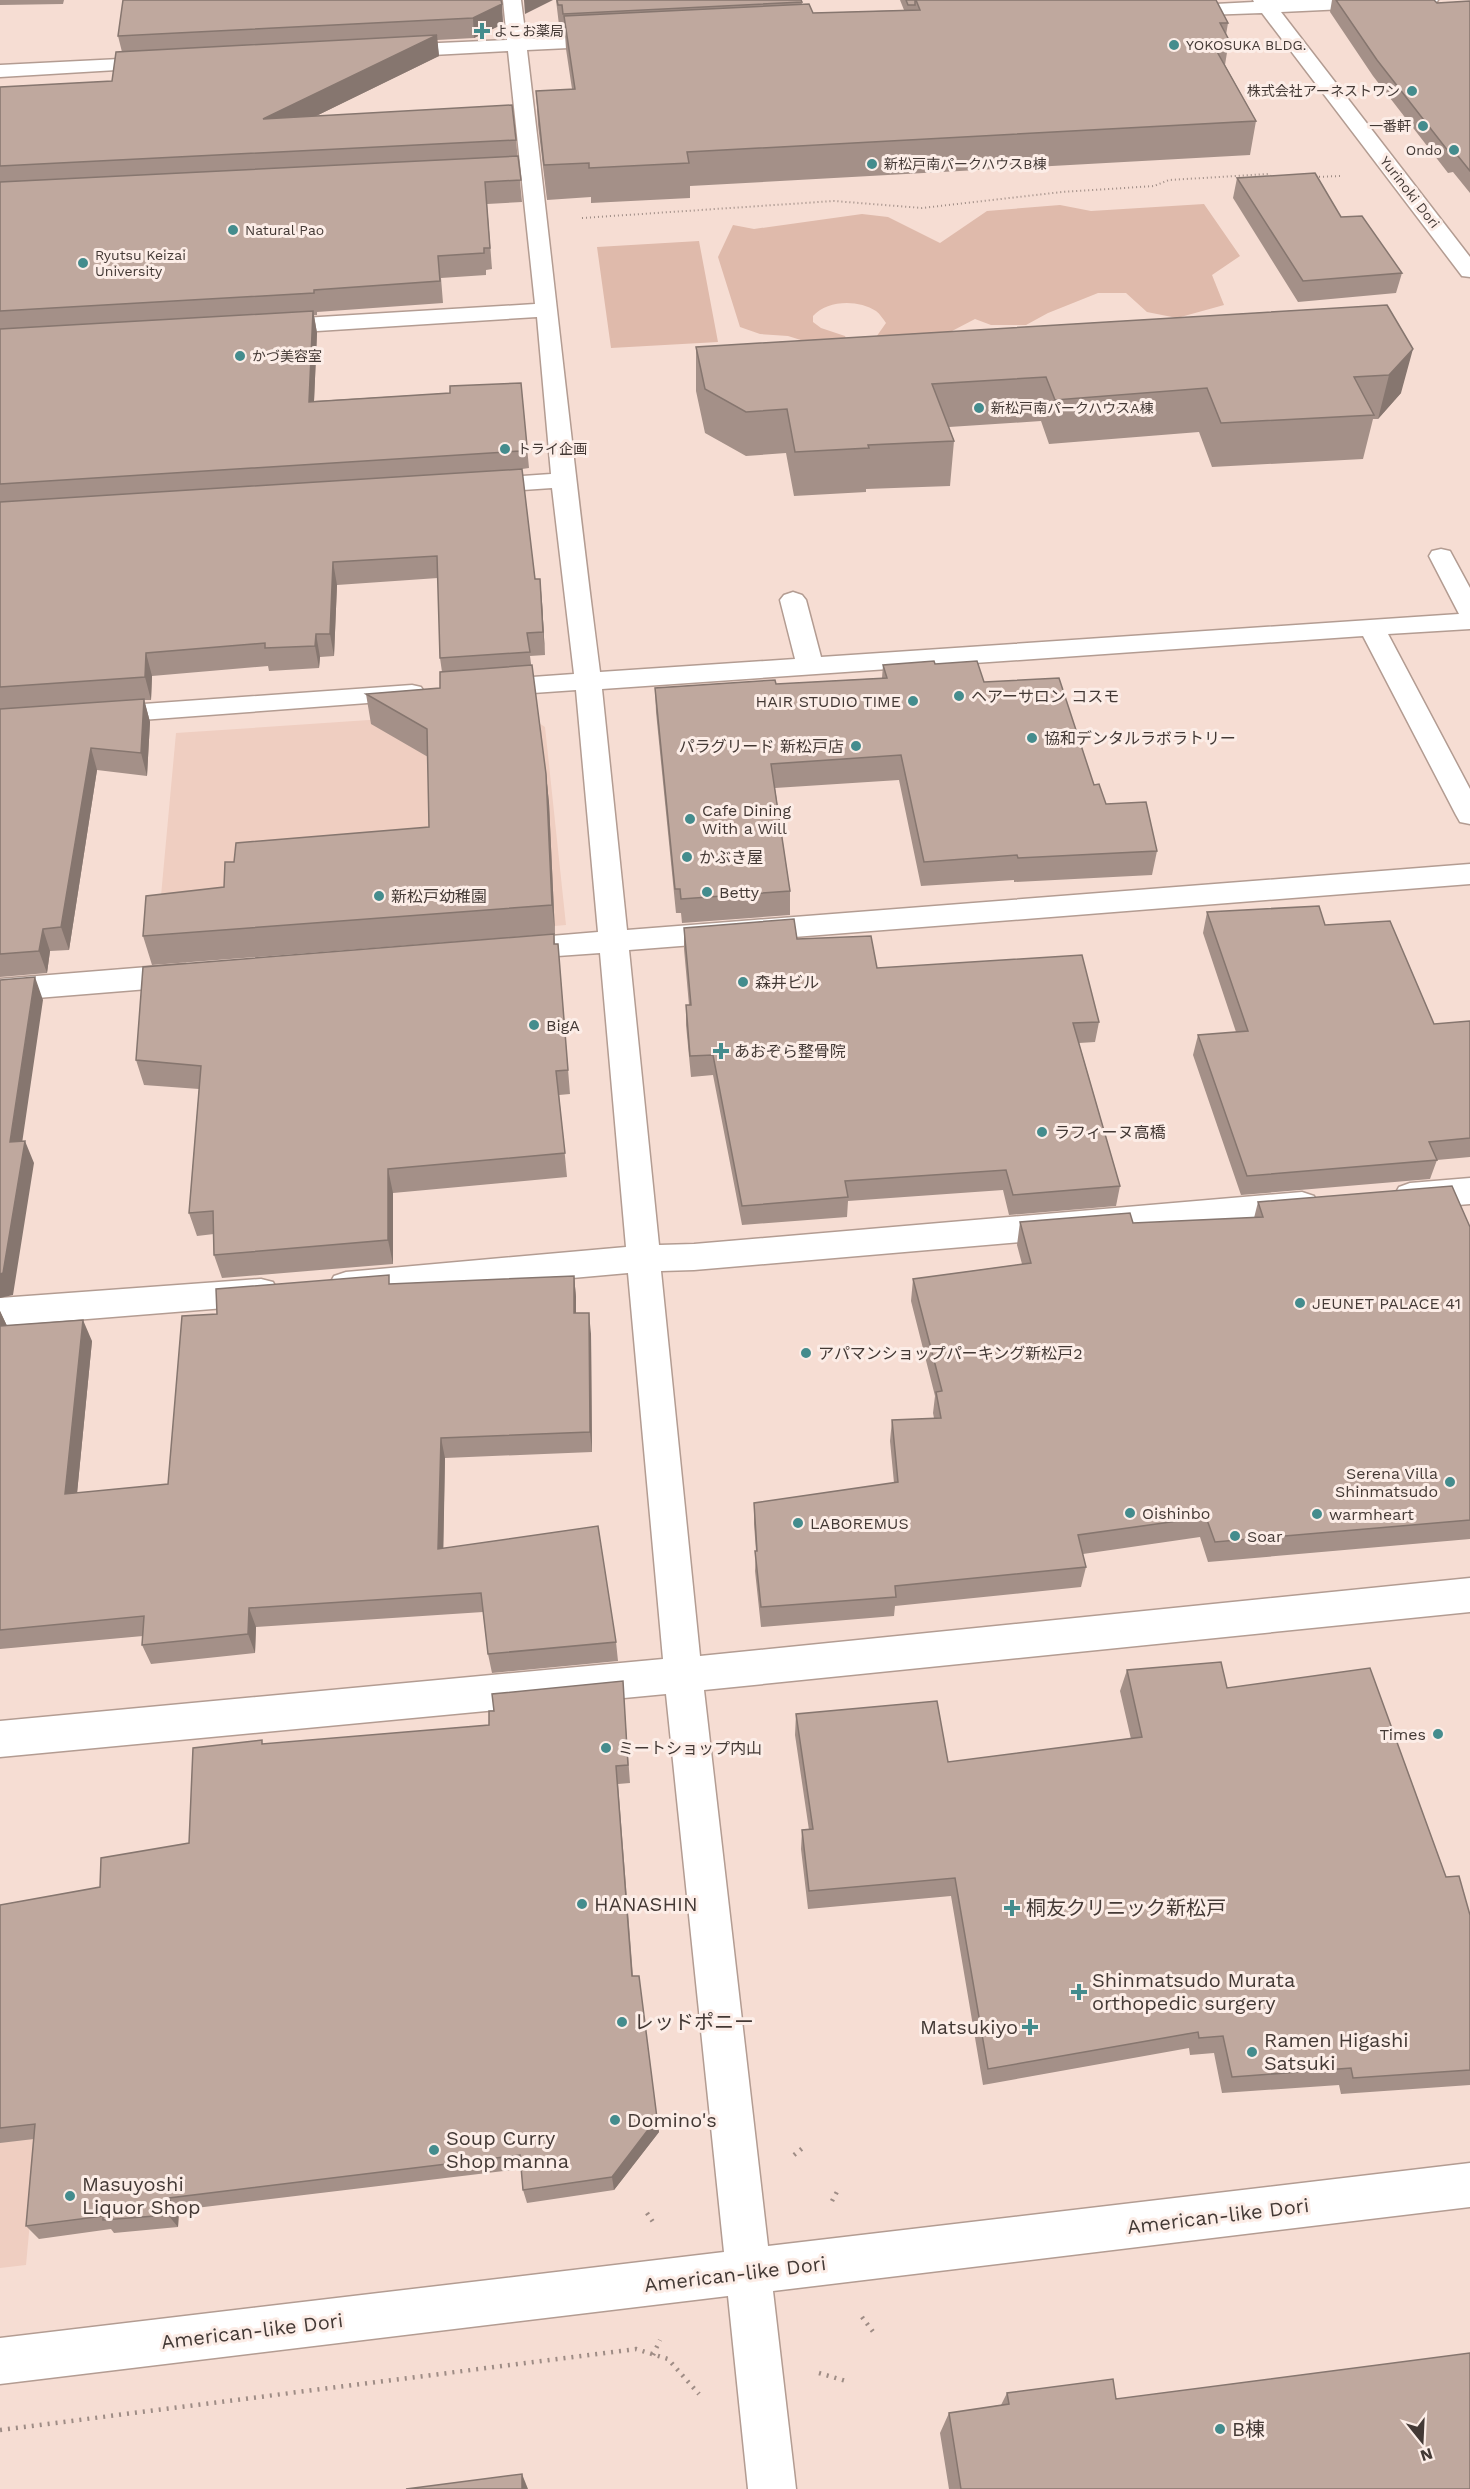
<svg xmlns="http://www.w3.org/2000/svg" width="1470" height="2489" viewBox="0 0 1470 2489" font-family="'Work Sans','Noto Sans JP',sans-serif">
  <style>
    .built { fill: #efcec1 }
    .green { fill: #dfbaab }
    .lines { fill: none; stroke-linecap: round; stroke-linejoin: round }
    .minor-casing { stroke: #b39c92; stroke-width: 3 }
    .path-far1 { stroke: #9e8c85; stroke-width: 2; stroke-dasharray: 1 3; stroke-linecap: butt }
    .path { stroke: #9e8c85; stroke-width: 4.5; stroke-dasharray: 2 6; stroke-linecap: butt }
    .minor { fill: #fff; fill-rule: evenodd }
    .wall { fill: #a49088 }
    .shaded-wall { fill: #86766f }
    .building { fill: #bfa89e; stroke: #86766f; stroke-width: 1.5 }
    .poi-dot { fill: #448c8d; stroke: #fcede7; stroke-width: 2 }
    .labels { text-anchor: middle; dominant-baseline: central; stroke-width: 6; stroke-linejoin: round; paint-order: stroke }
    .far-poi-label { font-size: 14px; fill: #433935; stroke: #fcede7; text-anchor: start }
    .far-street-label { font-size: 14px; fill: #433935; stroke: #fcede7 }
    .poi-label { font-size: 16px; fill: #433935; stroke: #fcede7; text-anchor: start }
    .near-poi-label { font-size: 20px; fill: #433935; stroke: #fcede7; text-anchor: start }
    .near-street-label { font-size: 20px; fill: #433935; stroke: #fcede7 }
  </style>
  <rect width="100%" height="100%" fill="#f6ddd3"/>
  <path class="built" d="M519 710 545 727 566 925 155 961 176 733Z
    M49 2018 26 2265 0 2268V2023Z"/>
  <path class="green" d="M1204 204 1240 256 1212 275 1224 305 1177 318 1147 312 1126 293H1098L1048 313 1026 325H991L975 319 952 331 874 340 886 323C883 319 880 314 876 311 858 299 827 300 813 316V322L821 328 845 336 848 343 820 346 788 336 760 334 740 327 718 257 733 225 754 229 862 214 888 217 940 243 987 211 1060 205 1091 211Z
    M699 241 718 342 611 348 597 247Z"/>
  <g class="lines">
    <defs>
      <path id="minor" d="M503 0H521L526 39 610 34 617 36 619 40 617 44 610 46 527 50C552 257 573 465 600 672L795 659 780 600 784 595 793 592 802 595 806 600 821 657 1459 614 1429 556 1432 551 1441 549 1450 551 1470 588V629L1388 634 1470 789V824L1460 822 1456 815 1363 636 602 689 627 930 1470 864V884L629 950 659 1245 694 1244 1302 1192 1314 1196 1318 1205 1314 1214 1302 1218 694 1270 661 1271 700 1656 1470 1578V1612L704 1690 768 2246 1470 2163V2207L773 2291 796 2489H748L728 2296 0 2384V2338L724 2252 666 1694 0 1757V1721L663 1659 628 1273 346 1298 334 1294 329 1285 334 1276 346 1272 626 1247 600 953 515 959 505 956 500 949 505 942 515 939 598 932 576 690 490 696 481 694 477 688 481 682 490 680 574 674 552 488 478 493 470 491 466 486 470 481 478 479 551 474 537 317 270 334 262 332 259 327 262 322 270 320 535 304 508 51 394 57 387 55 385 51 387 47 394 45 507 40Z
        M1253 0H1438L1435 4 1429 5 1281 12 1470 257V277L1462 276 1262 13 1176 16 1170 15 1167 11 1170 7 1176 6 1254 2Z
        M160 57 167 59 169 63 167 67 0 77V65Z
        M412 685 421 687 425 693 421 699 101 723 92 721 88 715 92 709 101 707Z
        M185 964 196 968 200 975 196 982 185 986 0 1001V979Z
        M1470 1178V1204L1410 1209 1399 1205 1394 1196 1399 1187 1410 1183Z
        M261 1279 273 1282 278 1292 273 1302 261 1305 0 1326V1298Z"/>
    </defs>
    <use href="#minor" class="minor-casing"/>
    <path class="path-far1" d="M1315 177 1340 176
      M582 218 834 201 922 208 1062 192 1154 186 1169 180 1268 174 1272 177"/>
    <path class="path" d="M794 2155 805 2146
      M832 2201 839 2188
      M647 2213 655 2225
      M862 2317 874 2333
      M653 2355 660 2340
      M819 2373 846 2381
      M0 2430 636 2349 668 2359 699 2394"/>
    <use href="#minor" class="minor"/>
  </g>
  <path class="wall" d="M0 0H64L63 4 0 5Z
    M501 0 503 24 474 38 437 40 439 56 316 116 516 140 522 202 487 204 492 269 486 270V275L441 278 443 303 317 312V315H314L317 333 314 401 450 393 521 383 529 468 522 469V470L535 579 542 602 545 655 530 656 546 774 549 803 555 934 152 965 143 936 224 887 234 862 429 827 428 757 371 724 366 694 440 688 442 672 440 658 438 578 337 585 334 656 320 657 319 668 269 671 268 666 152 676 151 700H144L150 722 147 776 97 770 69 950 50 951 47 973 0 977V87L112 81 122 52 118 36Z
    M556 0H801L802 4 813 13 904 10 900 0H1216L1228 23 1226 35 1229 40 1225 65 1256 121 1250 155 690 186V198L591 203V197L547 200 538 125 536 91 572 89 566 49 565 34H564L563 25H559Z
    M1332 0H1434L1437 3 1470 1V193L1453 172 1448 173 1373 76 1330 12Z
    M1237 178 1341 217 1402 273 1396 293 1298 302 1233 198Z
    M1387 305 1401 393 1378 419H1373L1363 459 1212 467 1199 432 1049 444 1041 421 949 427 954 441 950 486 866 489V492L794 496 786 453 746 456 705 433 696 391V347Z
    M935 664 984 682 1094 785 1106 804 1157 851 1152 875 1014 882V880L921 886 899 780 775 788 790 891V915L682 923 681 913H676L656 712 655 688 776 684 882 678 883 665Z
    M1207 912 1325 925 1434 1024 1470 1021V1157L1437 1160 1430 1179 1241 1195 1193 1055 1198 1035 1236 1032 1203 933Z
    M684 928 797 939 877 968 1099 1022 1095 1042 1079 1043 1120 1186 1116 1206 1009 1215 1003 1190 848 1201 847 1217 742 1225 713 1075 691 1077 686 1025V1005H689L684 949Z
    M554 934 555 944H558L570 1094 559 1095 567 1177 393 1193V1264L222 1278 214 1255V1234L197 1236 189 1213 199 1089 144 1085 136 1060Z
    M1258 1202 1470 1227V1539L1208 1562 1200 1537 1083 1554 1086 1567 1081 1587 895 1606 894 1616 761 1627 755 1571 756 1551 754 1524V1503L894 1483 890 1441 892 1420 934 1418 933 1413 935 1396 911 1301 913 1279 1022 1264 1017 1245 1020 1222 1133 1223 1254 1218Z
    M574 1276 576 1297V1313L591 1334 592 1452 445 1458 443 1548 616 1642 618 1661 492 1673 488 1654 483 1612 256 1627 255 1653 151 1664 142 1645 143 1636 0 1649V1311L7 1326 92 1341 77 1493 168 1484 217 1314 391 1284Z
    M1127 1670 1227 1688 1446 1877 1470 1915V2085L1341 2094 1339 2085 1222 2093 1214 2053 1190 2055 1189 2048 983 2085 951 1896 808 1909 801 1849 802 1830H809L795 1735 796 1714 948 1762 1131 1739 1120 1691Z
    M624 1700 630 1783 618 1784 633 1976 659 2132 614 2190 527 2203 523 2190 521 2169 179 2210 178 2227 114 2233 111 2229 39 2239 26 2226 34 2139 0 2143V1905L100 1887 189 1843 264 1744 489 1725Z
    M1007 2393 1116 2399 1470 2489H949L940 2433 949 2413 1001 2405Z"/>
  <path class="shaded-wall" d="M524 0H553L525 14Z
    M502 4 503 24 474 38 473 18Z
    M437 35 439 56 267 140 263 119Z
    M313 311 317 333 313 424 309 402Z
    M1413 349 1401 393 1378 419 1389 375Z
    M333 562 337 585 334 656 330 634Z
    M540 579 542 602 545 655 543 632Z
    M316 634 320 657 319 668 315 646Z
    M146 653 152 676 151 700 145 677Z
    M144 699 150 722 147 776 141 753Z
    M91 748 97 770 69 950 61 927Z
    M546 774 549 803 555 934 552 905Z
    M43 929 50 951 47 973 39 951Z
    M35 977 43 1000 19 1164 10 1142Z
    M25 1141 34 1163 13 1295 0 1298V1274Z
    M388 1169 393 1193V1264L388 1240Z
    M574 1276 576 1297V1334L574 1313Z
    M0 1311 8 1328 0 1339Z
    M589 1313 591 1334 592 1452 590 1432Z
    M83 1320 92 1341 75 1514 65 1494Z
    M441 1438 445 1458 443 1568 438 1549Z
    M249 1608 256 1627 255 1653 248 1634Z
    M657 2118 659 2132 614 2190 612 2177Z
    M169 2198 179 2210 178 2227 168 2215Z
    M522 2474 528 2489H522Z"/>
  <path class="building" d="M123 0H501L502 4 473 18 118 36Z
    M557 0H801L802 2 563 14 562 5H558Z
    M906 0H915V5H908Z
    M916 0H1216L1228 23H1220L1229 40 1211 41 1256 121 687 152 689 163 589 168V163L544 165 536 91 575 89 564 16 809 4 813 13 920 10Z
    M1336 0H1434L1437 3 1470 1V171L1458 156H1452L1377 60Z
    M437 35 263 119 512 105 516 140 0 166V87L112 81 116 52Z
    M518 156 521 180 485 182 490 248H484V253L438 256 440 281 314 290V293L0 311V182Z
    M1315 173 1341 217 1362 216 1402 273 1303 281 1237 178Z
    M1387 305 1413 349 1389 375 1354 377 1374 415 1221 423 1207 388 1055 400 1046 377 932 384 954 441 868 445 869 448 795 452 787 409 746 412 705 389 696 347Z
    M313 311 309 402 450 393V386L521 383 527 446H520V451L0 484V329Z
    M522 469 535 579H540L543 632 527 633 530 652 440 658 437 556 333 562 330 634H316L315 646 265 648V643L146 653 145 677 0 687V502Z
    M934 661 935 664 977 661 984 682 1059 678 1094 785 1099 784 1106 804 1146 802 1157 851 1018 858 1017 855 924 862 901 755 771 764 790 891 681 899 680 889H675L655 688 775 680 776 684 887 678 883 665Z
    M532 665 546 774 552 905 143 936 146 896 224 887 225 862H234L236 843 429 827 427 729 366 694 440 688V672Z
    M144 699 141 753 91 748 61 927 43 929 39 951 0 954V709Z
    M1319 906 1325 925 1390 921 1434 1024 1470 1021V1138L1429 1142 1437 1160 1247 1176 1198 1035 1248 1031 1207 912Z
    M794 919 797 939 871 936 877 968 1082 955 1099 1022 1073 1023 1120 1186 1013 1195 1006 1170 845 1181 848 1197 742 1206 713 1055 690 1056 686 1005H691L684 928Z
    M554 934V944H558L568 1070 556 1071 565 1153 388 1169V1240L214 1255 213 1211 189 1213 201 1066 136 1060 143 967Z
    M35 977 10 1142 25 1141 3 1273 0 1274V980Z
    M1452 1186 1470 1227V1520L1215 1542 1206 1517 1078 1535 1086 1567 895 1586 896 1597 761 1607 755 1551H757L754 1503 898 1482 892 1420 941 1418 936 1392 942 1391 913 1279 1031 1263 1020 1222 1130 1213 1133 1223 1263 1217 1258 1202Z
    M389 1275V1284L574 1276V1313H589L590 1432 441 1438 438 1549 598 1526 616 1642 488 1654 481 1593 249 1608 248 1634 142 1645 144 1616 0 1630V1326L83 1320 65 1494 168 1484 182 1316 217 1314 216 1289Z
    M1221 1662 1227 1688 1370 1668 1446 1877 1459 1876 1470 1915V2070L1353 2078 1351 2068 1232 2077 1223 2036 1199 2038 1198 2032 988 2069 955 1878 809 1891 802 1830 813 1829 796 1714 937 1701 948 1762 1142 1737 1127 1670Z
    M623 1681 628 1765 616 1766 632 1976H639L657 2118 612 2177 523 2190 520 2155 169 2198 168 2215 103 2220V2216L26 2226 35 2124 0 2128V1905L100 1887 101 1858 189 1843 193 1748 262 1740V1744L489 1725V1711H494L492 1694Z
    M1470 2353V2489H961L949 2413 1009 2404 1007 2393 1113 2379 1116 2399Z
    M522 2474V2489H406Z"/>
  <g class="poi-dot">
    <path d="M479 22h6v6h6v6h-6v6h-6v-6h-6v-6h6z"/>
    <circle cx="1174" cy="45" r="6"/>
    <circle cx="1412" cy="91" r="6"/>
    <circle cx="1423" cy="126" r="6"/>
    <circle cx="1454" cy="150" r="6"/>
    <circle cx="872" cy="164" r="6"/>
    <circle cx="233" cy="230" r="6"/>
    <circle cx="83" cy="263" r="6"/>
    <circle cx="240" cy="356" r="6"/>
    <circle cx="979" cy="408" r="6"/>
    <circle cx="505" cy="449" r="6"/>
    <circle cx="959" cy="696" r="6"/>
    <circle cx="913" cy="701" r="6"/>
    <circle cx="1032" cy="738" r="6"/>
    <circle cx="856" cy="746" r="6"/>
    <circle cx="690" cy="819" r="6"/>
    <circle cx="687" cy="857" r="6"/>
    <circle cx="707" cy="892" r="6"/>
    <circle cx="379" cy="896" r="6"/>
    <circle cx="743" cy="982" r="6"/>
    <circle cx="534" cy="1025" r="6"/>
    <path d="M718 1042h6v6h6v6h-6v6h-6v-6h-6v-6h6z"/>
    <circle cx="1042" cy="1132" r="6"/>
    <circle cx="1300" cy="1303" r="6"/>
    <circle cx="806" cy="1353" r="6"/>
    <circle cx="1450" cy="1482" r="6"/>
    <circle cx="1130" cy="1513" r="6"/>
    <circle cx="1317" cy="1514" r="6"/>
    <circle cx="798" cy="1523" r="6"/>
    <circle cx="1235" cy="1536" r="6"/>
    <circle cx="1438" cy="1734" r="6"/>
    <circle cx="606" cy="1748" r="6"/>
    <circle cx="582" cy="1904" r="6"/>
    <path d="M1009 1899h6v6h6v6h-6v6h-6v-6h-6v-6h6z"/>
    <path d="M1076 1983h6v6h6v6h-6v6h-6v-6h-6v-6h6z"/>
    <circle cx="622" cy="2022" r="6"/>
    <path d="M1027 2018h6v6h6v6h-6v6h-6v-6h-6v-6h6z"/>
    <circle cx="1252" cy="2052" r="6"/>
    <circle cx="615" cy="2120" r="6"/>
    <circle cx="434" cy="2150" r="6"/>
    <circle cx="70" cy="2196" r="6"/>
    <circle cx="1220" cy="2429" r="6"/>
  </g>
  <g class="labels">
    <g class="far-poi-label">
      <text x="494" y="31">よこお薬局</text>
      <text x="1186" y="45">YOKOSUKA BLDG.</text>
      <text x="1400" y="91" text-anchor="end">株式会社アーネストワン</text>
      <text x="1411" y="126" text-anchor="end">一番軒</text>
      <text x="1442" y="150" text-anchor="end">Ondo</text>
      <text x="884" y="164">新松戸南パークハウスB棟</text>
      <text x="245" y="230">Natural Pao</text>
      <text x="95" y="255">Ryutsu Keizai<tspan x="95" dy="16">University</tspan></text>
      <text x="252" y="356">かづ美容室</text>
      <text x="991" y="408">新松戸南パークハウスA棟</text>
      <text x="517" y="449">トライ企画</text>
    </g>
    <g class="far-street-label">
      <text transform="translate(1410 192) rotate(52)">Yurinoki Dori</text>
    </g>
    <g class="poi-label">
      <text x="971" y="696">ヘアーサロン コスモ</text>
      <text x="901" y="701" text-anchor="end">HAIR STUDIO TIME</text>
      <text x="1044" y="738">協和デンタルラボラトリー</text>
      <text x="844" y="746" text-anchor="end">パラグリード 新松戸店</text>
      <text x="702" y="810">Cafe Dining<tspan x="702" dy="18">With a Will</tspan></text>
      <text x="699" y="857">かぶき屋</text>
      <text x="719" y="892">Betty</text>
      <text x="391" y="896">新松戸幼稚園</text>
      <text x="755" y="982">森井ビル</text>
      <text x="546" y="1025">BigA</text>
      <text x="734" y="1051">あおぞら整骨院</text>
      <text x="1054" y="1132">ラフィーヌ高橋</text>
      <text x="1312" y="1303">JEUNET PALACE 41</text>
      <text x="818" y="1353">アパマンショップパーキング新松戸2</text>
      <text x="1438" y="1473" text-anchor="end">Serena Villa<tspan x="1438" dy="18">Shinmatsudo</tspan></text>
      <text x="1142" y="1513">Oishinbo</text>
      <text x="1329" y="1514">warmheart</text>
      <text x="810" y="1523">LABOREMUS</text>
      <text x="1247" y="1536">Soar</text>
      <text x="1426" y="1734" text-anchor="end">Times</text>
      <text x="618" y="1748">ミートショップ内山</text>
    </g>
    <g class="near-poi-label">
      <text x="594" y="1904">HANASHIN</text>
      <text x="1026" y="1908">桐友クリニック新松戸</text>
      <text x="1092" y="1980">Shinmatsudo Murata<tspan x="1092" dy="23">orthopedic surgery</tspan></text>
      <text x="634" y="2022">レッドポニー</text>
      <text x="1018" y="2027" text-anchor="end">Matsukiyo</text>
      <text x="1264" y="2040">Ramen Higashi<tspan x="1264" dy="23">Satsuki</tspan></text>
      <text x="627" y="2120">Domino's</text>
      <text x="446" y="2138">Soup Curry<tspan x="446" dy="23">Shop manna</tspan></text>
      <text x="82" y="2184">Masuyoshi<tspan x="82" dy="23">Liquor Shop</tspan></text>
      <text x="1232" y="2429">B棟</text>
    </g>
    <g class="near-street-label">
      <text transform="translate(1218 2216) rotate(-7)">American-like Dori</text>
      <text transform="translate(735 2274) rotate(-7)">American-like Dori</text>
      <text transform="translate(252 2331) rotate(-7)">American-like Dori</text>
    </g>
  </g>
  <g transform="translate(1422 2441) rotate(162)" stroke="#fcede7" stroke-width="4.5" paint-order="stroke">
  <path d="M0-4.5L10 22L0 15L-10 22Z" fill="#433935"/>
  <text y="-9" font-size="16" font-weight="bold" text-anchor="middle" fill="#433935">N</text>
  </g>
</svg>
